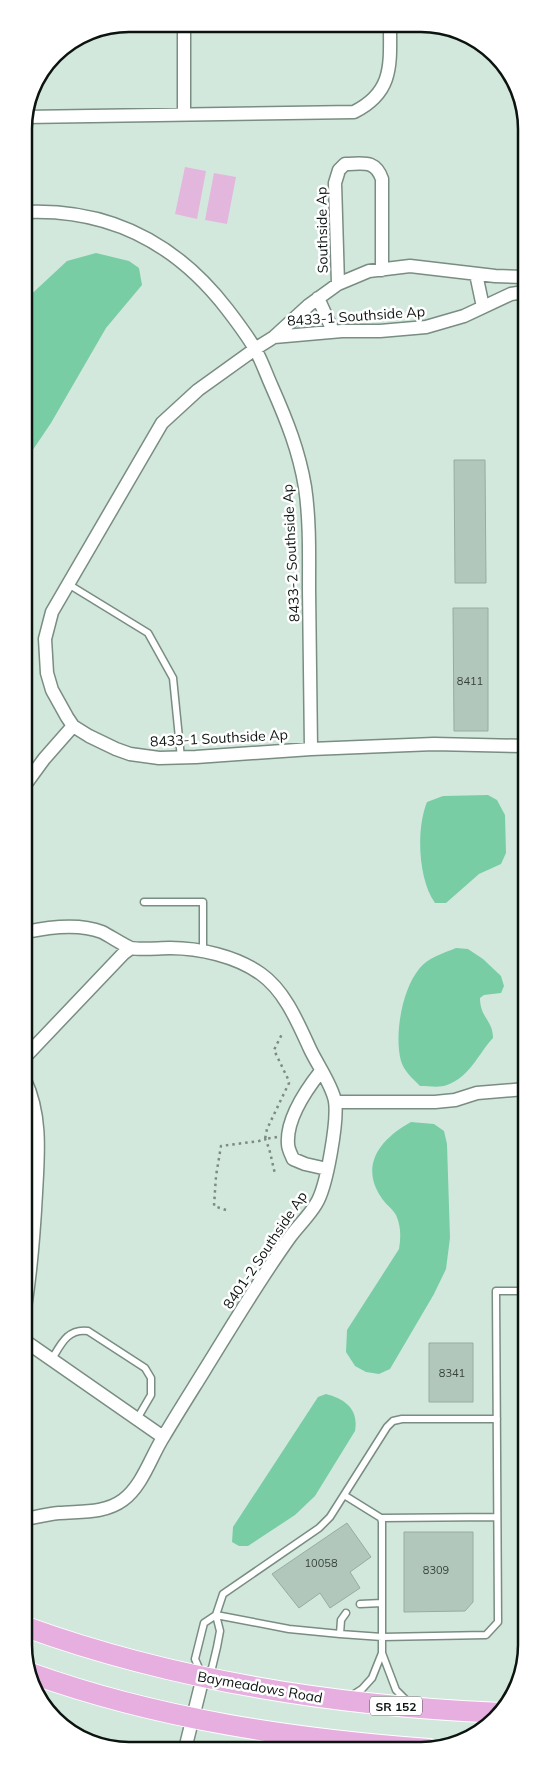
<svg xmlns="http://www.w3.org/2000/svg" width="550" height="1775" viewBox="0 0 550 1775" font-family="Mulish,sans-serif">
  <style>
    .green { fill: #e3b7dd }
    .water { fill: #78cda5 }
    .building { fill: #b2c7bc; stroke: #97aca1 }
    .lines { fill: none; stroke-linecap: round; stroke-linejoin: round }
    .service-casing { stroke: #798d82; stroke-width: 9 }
    .minor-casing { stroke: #798d82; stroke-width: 15 }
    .primary-casing { stroke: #fff; stroke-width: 22 }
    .path { stroke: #7b8a82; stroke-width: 2.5; stroke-dasharray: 2.5 4; stroke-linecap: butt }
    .service { stroke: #fff; stroke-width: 6 }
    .minor { stroke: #fff; stroke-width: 12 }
    .primary { stroke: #e6afe0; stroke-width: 20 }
    .labels { text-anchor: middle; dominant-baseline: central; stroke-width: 5; stroke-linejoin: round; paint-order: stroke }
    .number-label { font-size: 11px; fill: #36413b }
    .shield { fill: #fff; stroke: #555a58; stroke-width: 1 }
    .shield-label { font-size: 12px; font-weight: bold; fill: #0c1410 }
    .street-label { font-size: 14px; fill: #0c1410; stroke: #fff }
    .rim { fill: none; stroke: #0c1410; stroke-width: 2.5 }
  </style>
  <rect width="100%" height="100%" fill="#d3e8dd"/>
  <path class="green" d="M185 167 206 171 197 219 175 214Z
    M214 173 236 177 227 224 205 220Z"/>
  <path class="water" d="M96 253 129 261 139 268 142 285 106 328 51 423 24 463V301L67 261Z
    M488 795 497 800 505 815 506 853 501 864 479 874 446 903H435C418 879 416 829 427 802L443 796Z
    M456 948 468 949 483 959 501 976 504 986 501 993 484 995 480 998C480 1018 493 1020 493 1038 478 1054 470 1077 447 1085 440 1088 428 1086 420 1086 413 1079 404 1071 401 1061 394 1035 402 990 419 969 427 958 444 953 456 948Z
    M411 1122 434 1124 444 1131 447 1144 450 1238 446 1269 434 1294 390 1369 379 1374 366 1372 355 1366 346 1352 347 1330 399 1249C401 1237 401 1226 396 1215 392 1208 385 1204 381 1197 359 1164 382 1138 411 1122Z
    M326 1394C345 1399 359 1409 355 1431L315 1496 295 1515 248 1546H239L232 1542 233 1527 318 1397Z"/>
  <path class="building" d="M454 460H485L486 583H455Z
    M453 608H488V731H454Z
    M429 1343H473V1402H429Z
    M347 1523 371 1557 350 1572 360 1588 330 1608 320 1593 299 1608 272 1574Z
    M404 1532H473V1602L465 1611 404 1612Z"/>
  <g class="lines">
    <defs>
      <path id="service" d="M68 584 148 633 173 678 181 758
        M144 902H203V951
        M52 1359C61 1344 68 1328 88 1331L145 1368 151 1378V1395L137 1419
        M344 1495 381 1518 382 1522V1653L372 1678 362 1689 351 1696
        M381 1518 497 1517
        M360 1604 382 1603
        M340 1634 341 1620 346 1613
        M382 1653 396 1690 408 1702
        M201 1673 195 1659 204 1623 216 1615 289 1629 340 1634 382 1637 486 1635 498 1622 496 1291H526
        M207 1673 212 1668 217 1647 220 1631 216 1615 223 1594 319 1528 330 1517 387 1427 393 1421 402 1419H497"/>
      <path id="minor" d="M184 24V113
        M25 117 354 112C394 92 390 64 390 25
        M24 212C109 208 176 243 227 309 237 322 247 335 255 349 262 361 266 374 272 387 287 421 299 451 305 487 310 521 309 556 309 589 310 642 310 696 311 749
        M476 274 483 307
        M524 277 495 276 410 266 369 271 338 284 309 305 274 337 255 349 198 390 162 423 52 612 45 639 47 673 52 690 67 717 73 726 89 736 116 749 130 754 159 758 196 757 311 749 434 744 525 746
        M338 284 335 183 339 170 345 164C363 164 375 159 382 179V270
        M318 298 333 331
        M274 337 342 331H380L426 327 464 316 511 294 524 292
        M25 785 44 759 73 726
        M25 1057 123 954 131 948
        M321 1071C306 1090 286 1119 288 1144 288 1149 291 1154 293 1159L305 1164 327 1169
        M25 1080C42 1116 38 1155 36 1193 34 1231 31 1270 25 1308
        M335 1102H435L455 1100 477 1093 525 1089
        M25 1341 163 1437
        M26 1519C36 1517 48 1514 59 1513 80 1511 104 1514 123 1500 143 1485 151 1456 164 1436 177 1414 191 1392 204 1371 232 1326 259 1280 290 1237 298 1226 309 1216 316 1204 327 1187 338 1120 335 1101 332 1085 317 1064 310 1049 298 1023 285 991 261 974 236 956 199 948 170 948 159 948 141 950 131 948 125 946 110 936 102 932 79 923 49 927 26 932
        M185 1749 203 1677"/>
      <path id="primary" d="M26 1627C178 1682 339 1706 501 1713
        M30 1673C158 1719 294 1739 429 1749"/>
    </defs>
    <use href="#service" class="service-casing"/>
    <use href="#minor" class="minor-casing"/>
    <use href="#primary" class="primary-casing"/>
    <path class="path" d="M78 39 97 38
      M277 1137 265 1139 267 1129 289 1083 288 1079 274 1050 282 1034
      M226 1210 214 1206 216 1176 221 1146 259 1141 265 1139 269 1148 275 1174"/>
    <use href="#service" class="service"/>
    <use href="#minor" class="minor"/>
    <use href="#primary" class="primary"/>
  </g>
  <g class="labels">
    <g class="number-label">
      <text x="470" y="681">8411</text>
      <text x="452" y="1373">8341</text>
      <text x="321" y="1563">10058</text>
      <text x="436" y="1570">8309</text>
    </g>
    <rect class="shield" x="370" y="1696.5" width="52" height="19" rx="4"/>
    <g class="shield-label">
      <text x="396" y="1706">SR 152</text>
    </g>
    <g class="street-label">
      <text transform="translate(322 230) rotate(-91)">Southside Ap</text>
      <text transform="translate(356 316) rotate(-4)">8433-1 Southside Ap</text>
      <text transform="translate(291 553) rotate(-93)">8433-2 Southside Ap</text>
      <text transform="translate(219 738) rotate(-3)">8433-1 Southside Ap</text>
      <text transform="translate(265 1250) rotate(-56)">8401-2 Southside Ap</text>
      <text transform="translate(260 1687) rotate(10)">Baymeadows Road</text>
    </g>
  </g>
  <path d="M0 0H550V1775H0ZM129 32H421A97 97 0 0 1 518 129V1645A97 97 0 0 1 421 1742H129A97 97 0 0 1 32 1645V129A97 97 0 0 1 129 32Z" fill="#fff" fill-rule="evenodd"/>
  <path class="rim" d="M129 32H421A97 97 0 0 1 518 129V1645A97 97 0 0 1 421 1742H129A97 97 0 0 1 32 1645V129A97 97 0 0 1 129 32Z"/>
</svg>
